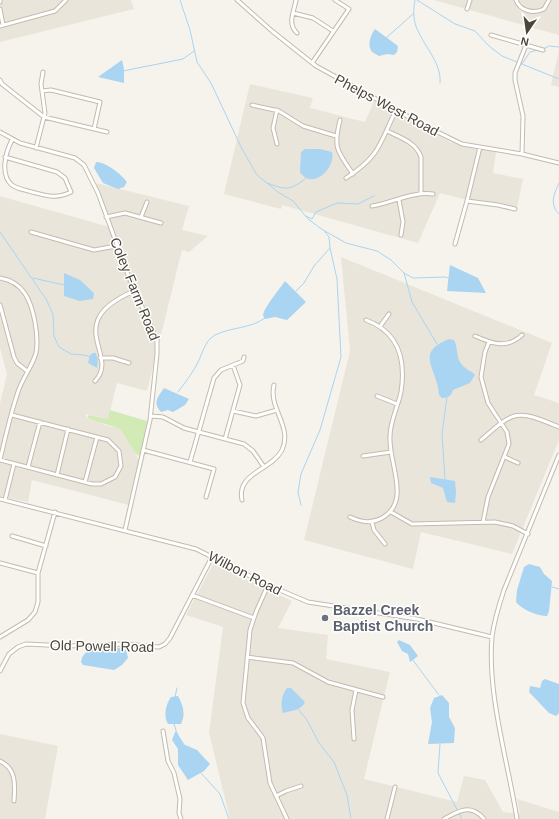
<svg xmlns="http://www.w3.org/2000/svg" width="559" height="819" viewBox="0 0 559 819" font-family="Helvetica,sans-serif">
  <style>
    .residential { fill: #eae5da }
    .green { fill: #d2eab5 }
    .water { fill: #a9d4f2 }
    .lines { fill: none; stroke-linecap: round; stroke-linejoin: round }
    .stream { stroke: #a9d4f2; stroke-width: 1 }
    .minor-casing { stroke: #c2bbae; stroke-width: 5 }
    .minor { stroke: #fff; stroke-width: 3 }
    .worship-dot { fill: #6b7280; stroke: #fff; stroke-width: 1.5 }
    .labels { text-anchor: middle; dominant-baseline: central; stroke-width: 3; stroke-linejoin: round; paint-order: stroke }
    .street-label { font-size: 14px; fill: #4b4439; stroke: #fff }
    .worship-label { font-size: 14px; font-weight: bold; fill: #5b616d; stroke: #fff; text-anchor: start }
  </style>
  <rect width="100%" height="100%" fill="#f6f3ec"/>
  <path class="residential" d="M0 0H131L134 9 0 42Z
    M434 0H559V35Z
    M559 51V87L551 85Z
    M250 84 313 98 310 108 365 122 374 101 450 142 464 147 496 152 493 173 523 179 517 207 497 203 471 201 440 193 418 243 282 205 281 209 224 194Z
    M96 183 189 206 182 230 208 236 189 252 182 250 147 391 117 383 108 419 85 414 88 418 100 421 105 425 120 429 136 454 139 461 129 505 32 480 28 502 0 496V403L7 374 0 348V196L113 228Z
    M341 257 552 343 534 395 559 403V440L512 554 421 532 413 569 304 540 350 351Z
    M213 564 292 601 278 628 328 635 326 659 390 672 364 779 457 802 464 776 485 780 503 812 520 814 517 799 559 812V819H230L209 733 223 627 186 615Z
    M0 734 58 746 45 819H0Z"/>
  <path class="green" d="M110 410 147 421 140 456 136 454 120 429 88 418V415L108 419Z"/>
  <path class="water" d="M375 29 398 46 397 52 394 55 387 54 379 56 372 52C367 45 370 36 375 29Z
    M122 60 124 69V83L98 77Z
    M320 149 332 152C336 168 312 191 300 172L301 152 305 149Z
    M96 162C106 162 121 174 127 182L124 187 118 189 103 183 94 168Z
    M450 265 478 278 486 293 447 291Z
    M64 273 80 280 94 293 93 299 80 301 64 296Z
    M285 281 306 302 287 320 275 317 265 319 263 315C265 306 279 290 285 281Z
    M449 339 454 340C458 347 456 355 460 362 464 369 470 370 475 375L470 383 453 390C451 396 448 398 442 398L439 395C438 369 413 353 449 339Z
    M93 353H96L98 362 97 368 88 363 90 355Z
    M164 388 189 399 185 405 173 412 168 410 161 412C152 403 158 397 164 388Z
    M430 477 455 481 456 493 455 503 447 502 443 488 431 483Z
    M529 564 540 567 544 574 552 581 549 611 547 616C538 616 522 610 516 602L517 590 524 567Z
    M399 640 410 645 418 656 410 662 408 654 402 651 397 642Z
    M116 647 126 650 128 658 122 665 114 670 83 665 81 662C84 645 102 649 116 647Z
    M545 679 559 684V713L556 716 549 713 529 692 530 686 540 688 542 681Z
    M287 688H291L305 702C302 710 291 711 283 713 280 705 282 694 287 688Z
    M442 695 449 703V717L455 728 454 743 428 744 432 722 430 708 434 698Z
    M178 696C183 705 186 714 181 724H168C163 716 166 704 171 697Z
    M176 730 183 744 197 750 210 764 204 771 188 780 178 765V749L172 740Z"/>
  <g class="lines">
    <path class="stream" d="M180 0 190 30 197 62 211 83 242 149 257 175 278 192 293 201 308 219 323 230 346 243 377 251 391 260 404 273 413 278 445 277 449 278
      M415 0C413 11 413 21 418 31 425 47 442 64 440 83
      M417 0 455 24 475 31 489 46 502 56 559 79
      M386 38 413 14
      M543 49 549 46 559 47
      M522 64 530 52 538 50
      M123 71 183 59 194 51
      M267 183C286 190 290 191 306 178
      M559 183C554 194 549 204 559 214
      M306 216 312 219 316 212 337 203 358 204 374 196
      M0 232 46 299 53 314 54 336 59 347 71 354 84 355 91 357
      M404 273 412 302 437 344
      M33 278 64 285
      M296 291 304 283 314 266 330 248 329 237 325 232
      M178 392C184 384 191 375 196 366 202 356 204 341 215 335 231 327 250 329 265 318
      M445 479 442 434 447 397
      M301 505 298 492 301 474 320 430 341 357 337 279 330 248
      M552 587 559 589
      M412 659 439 695
      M175 697 177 688
      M297 708 307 720 319 743 334 762 347 795 351 819
      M174 724 176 730
      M179 737 184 744
      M440 744 438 773 462 819
      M201 773 220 794 229 819"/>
    <defs>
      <path id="minor" d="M237 0 272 31 316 66 427 127 462 144 522 154 559 163
        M296 0C294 12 287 24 297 33
        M516 0C520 11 533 14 544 9L549 0
        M0 2V0
        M0 9 3 25
        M467 9 470 0
        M293 13 313 18 333 31
        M0 26 55 11 66 0
        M491 35 543 50
        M312 63 349 9 335 0
        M0 80 2 84 44 117 107 132
        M42 91 51 90 100 102 94 129
        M252 105 279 111 303 126 336 136
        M277 110 273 128 277 144
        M340 120C333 148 337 151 353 174
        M387 131C399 137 416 142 421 157V193
        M0 132 20 143 75 158 84 165 98 193 130 280 157 340V354L150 420 125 530
        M36 148 45 113 41 84 43 72
        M522 154 523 116 515 80V73L526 45
        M5 157 57 172 65 178 71 192C57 199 47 196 32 192 26 190 17 189 12 185 0 175 5 153 12 140
        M346 178C380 156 379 145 396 110
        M399 200 403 222 401 235
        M467 201 498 205 515 209
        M372 206C391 203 414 191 433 194
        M106 217 125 213 161 223
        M141 217 147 202
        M31 232 94 250 116 246
        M455 244 467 201 480 147
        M0 278C24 282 31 301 35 322 37 333 38 342 36 353 32 367 21 380 17 395 10 416 5 438 0 460L92 484H101L115 477 121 466 119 451 108 440 12 415
        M0 305 14 357 17 363 27 371
        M381 325 389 314
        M475 336C493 344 507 349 522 335
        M100 358H113L129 363
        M95 381C121 355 60 323 134 291
        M377 396 397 404
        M233 411 256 416 277 410
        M151 416 163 417 184 428 244 444 253 451 264 467
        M225 439 240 385 233 365
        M481 440C515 410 516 409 559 427
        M143 450 214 469 206 497
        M363 456 391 452
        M505 457 518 463
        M190 462 214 378 221 370 243 361 244 357
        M28 467 40 422
        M57 475 68 429
        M85 482 97 437
        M0 499 196 549 268 585 308 602 417 619 492 637
        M5 500 14 464
        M242 500C236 473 272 470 282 450 293 427 268 408 274 385
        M391 512 412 524 495 522 513 526 528 534
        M350 517C361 522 371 524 382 518 412 501 388 463 390 436 390 421 398 407 401 392 406 360 399 332 366 320
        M372 522 374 530 385 544
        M483 522 488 497 509 444 507 432 488 403 481 377 485 352 489 342
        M12 536 46 546
        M0 563 38 573
        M268 585 256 612 250 630 243 703 248 718 263 738 270 783 287 819
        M192 595 254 618
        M0 637 28 620 35 612 38 602V573L55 512
        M247 657 293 663 328 682 383 697
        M0 671 9 654 18 647 26 644 68 646 124 644 159 647 165 644 170 638 212 557
        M163 731 168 761 174 773 180 799 179 813 181 819
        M354 739 352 710 356 690
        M0 761C17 769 15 786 14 801
        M276 796 286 791 301 786
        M387 819 395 787
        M444 819C458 811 471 803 484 819
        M517 819C508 762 487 694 492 637 494 621 499 605 504 590L559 455"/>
    </defs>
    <use href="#minor" class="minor-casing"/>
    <use href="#minor" class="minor"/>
  </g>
  <circle class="worship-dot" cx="325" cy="618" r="4"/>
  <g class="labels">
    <g class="street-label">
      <text transform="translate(387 105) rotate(28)">Phelps West Road</text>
      <text transform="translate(135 289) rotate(68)">Coley Farm Road</text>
      <text transform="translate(245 573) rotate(27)">Wilbon Road</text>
      <text transform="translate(102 646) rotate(1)">Old Powell Road</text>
    </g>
    <g class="worship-label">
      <text x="333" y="610">Bazzel Creek<tspan x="333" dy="16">Baptist Church</tspan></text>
    </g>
  </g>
  <g transform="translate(527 32) rotate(193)" stroke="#ffffff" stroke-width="3" paint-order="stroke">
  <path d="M0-3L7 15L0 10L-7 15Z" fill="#4b4439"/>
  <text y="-6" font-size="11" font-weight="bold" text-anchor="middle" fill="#4b4439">N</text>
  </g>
</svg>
